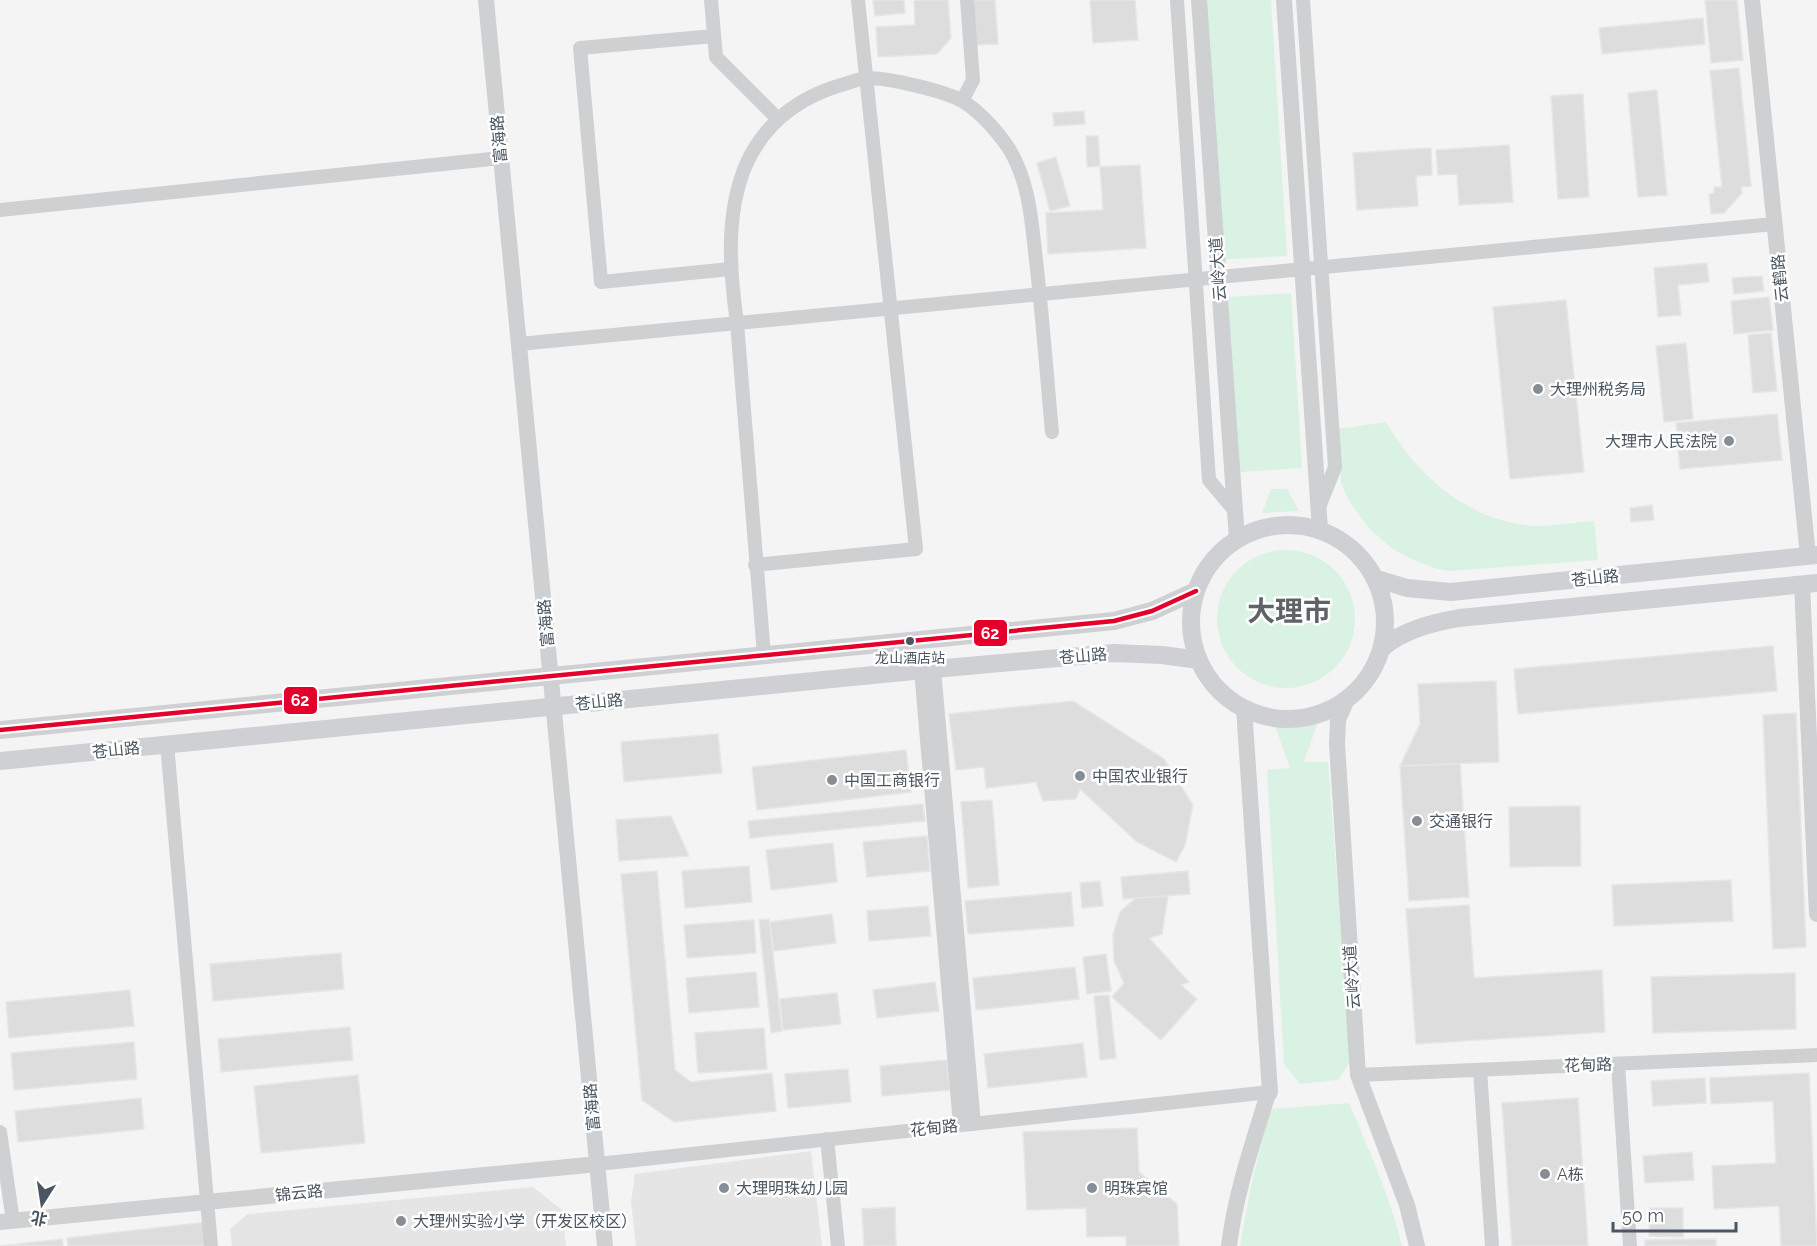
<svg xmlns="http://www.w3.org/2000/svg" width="1817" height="1246" viewBox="0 0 1817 1246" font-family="Raleway,'Noto Sans SC',sans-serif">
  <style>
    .education { fill: #e6e5e6 }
    .green { fill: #d9f2e3 }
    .building { fill: #ddddde; stroke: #e5e6e7; stroke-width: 1.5 }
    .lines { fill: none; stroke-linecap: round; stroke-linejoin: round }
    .minor { stroke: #ced0d2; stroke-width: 14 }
    .tertiary { stroke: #ced0d2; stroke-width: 16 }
    .secondary { stroke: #ced0d4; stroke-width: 18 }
    .bus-1-casing { stroke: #fff; stroke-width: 9 }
    .bus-1 { stroke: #e4002b; stroke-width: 4.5 }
    .poi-dot { fill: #868d94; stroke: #fff; stroke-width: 2 }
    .bus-dot { fill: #4a5661; stroke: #fff; stroke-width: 2 }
    .labels { text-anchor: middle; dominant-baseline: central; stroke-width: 5; stroke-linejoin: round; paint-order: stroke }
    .bus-label { font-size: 14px; fill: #4a5661; stroke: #fff }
    .street-label { font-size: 16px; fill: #4a5661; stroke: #fff }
    .poi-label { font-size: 16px; fill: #4a5661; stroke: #fff; text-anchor: start }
    .town-label { font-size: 28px; font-weight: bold; fill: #5f6368; stroke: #fff }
    .line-badge { stroke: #fff; stroke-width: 2 }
    .badge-label { font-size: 16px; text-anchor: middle; font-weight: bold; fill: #fff }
  </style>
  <rect width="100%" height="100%" fill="#f4f4f4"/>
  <path class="education" d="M811 1151 822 1246H636L631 1202 635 1174Z
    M533 1187 562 1210 566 1246H232L230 1229 248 1214Z"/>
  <path class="green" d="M1201 0H1271L1287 256 1217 260Z
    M1291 293 1302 468 1239 472 1228 297Z
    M1386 422C1416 474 1464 517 1525 525 1546 528 1573 522 1594 521L1598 560 1449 571 1434 568 1405 556 1391 548 1367 526 1348 499 1341 483 1338 429Z
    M1271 489H1287L1299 511 1262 513Z
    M1217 619a69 69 0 1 1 138 0a69 69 0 1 1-138 0Z
    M1318 722 1304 762H1328L1351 1060 1338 1080 1300 1084 1284 1064 1267 770 1290 768 1275 726Z
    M1349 1103C1369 1150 1390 1196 1402 1246H1240L1251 1186 1270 1109Z"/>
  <path class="building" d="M873 0H904L905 13 875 16Z
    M914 0H948L951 38 937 54 878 57 876 27 915 25Z
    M971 0H995L998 44 973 45Z
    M1090 0H1135L1138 40 1093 43Z
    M1705 0H1737L1743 60 1711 63Z
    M1703 18 1705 44 1602 54 1599 28Z
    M1739 68 1751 186 1741 187 1742 193 1724 213 1711 214 1709 194 1714 193V187H1722L1710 71Z
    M1657 90 1667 195 1638 197 1628 93Z
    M1583 94 1589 197 1558 199 1551 96Z
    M1084 111 1085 124 1054 126 1053 113Z
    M1086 136H1098L1100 166 1087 167Z
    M1509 145 1513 202 1459 205 1457 174 1438 175 1436 150Z
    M1431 148 1432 175 1416 176 1418 206 1357 210 1353 153Z
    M1056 157 1070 206 1050 211 1037 163Z
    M1140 165 1146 248 1048 254 1046 213 1103 210 1100 167Z
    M1707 263 1709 282 1678 285 1681 315 1658 317 1654 268Z
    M1762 276 1764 291 1734 294 1732 278Z
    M1769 297 1773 330 1734 334 1731 301Z
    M1566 300 1584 472 1510 479 1493 307Z
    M1771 333 1777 391 1753 393 1748 335Z
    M1686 343 1693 419 1664 422 1656 346Z
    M1777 414 1782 460 1680 469 1676 423Z
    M1652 505 1654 520 1631 522 1630 508Z
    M1773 646 1777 691 1518 714 1514 669Z
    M1496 681 1499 762 1400 766 1420 724 1418 684Z
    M1073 701 1164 759 1193 805 1185 845 1176 862 1137 842 1080 789 1076 799 1043 801 1036 782 986 788 984 767 956 770 949 714Z
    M1796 713 1806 947 1773 949 1763 715Z
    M718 734 722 773 624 782 621 742Z
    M906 750 911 792 757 810 752 767Z
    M1460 764 1469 897 1409 901 1400 766Z
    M992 800 999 885 968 888 961 802Z
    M923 804 925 821 750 838 748 821Z
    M1580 806 1581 866 1510 867 1509 807Z
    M671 816 689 856 619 861 616 820Z
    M927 836 930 871 867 877 863 842Z
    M833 843 837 882 771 890 766 850Z
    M749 866 752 902 685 908 682 871Z
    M657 871 675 1070 691 1082 772 1073 776 1111 674 1122 642 1100 621 874Z
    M1188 871 1190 894 1123 899 1121 877Z
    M1731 880 1733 921 1614 926 1612 885Z
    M1100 881 1103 906 1082 908 1080 883Z
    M1071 892 1074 926 968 934 965 901Z
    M1168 896 1162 934 1149 938 1189 982 1181 985 1197 999 1161 1040 1112 997 1124 983 1114 961 1113 934 1120 912 1136 898Z
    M1469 905 1474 978 1602 970 1605 1032 1416 1044 1406 909Z
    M928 906 931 936 869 941 867 911Z
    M832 914 836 943 774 951 770 922Z
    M769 919 782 1031 771 1033 759 920Z
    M754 920 756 953 687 958 684 925Z
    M341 953 344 989 213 1001 210 964Z
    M1106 954 1111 991 1087 994 1083 957Z
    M1075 967 1079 999 976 1010 973 978Z
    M756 972 759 1007 689 1013 686 978Z
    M1795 973 1796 1029 1653 1033 1651 977Z
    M935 982 939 1011 877 1018 873 990Z
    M130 990 134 1026 9 1038 6 1002Z
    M837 993 841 1024 783 1030 780 999Z
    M1109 995 1116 1058 1100 1060 1094 996Z
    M350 1027 353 1060 221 1072 218 1039Z
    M764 1028 767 1069 698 1073 695 1033Z
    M134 1042 137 1079 14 1090 11 1053Z
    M1083 1043 1087 1077 988 1088 984 1054Z
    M947 1060 950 1090 882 1096 880 1066Z
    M848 1069 851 1102 788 1108 785 1074Z
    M1809 1073 1817 1246H1781L1779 1206 1714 1209 1712 1166 1776 1163 1773 1101 1711 1104 1710 1078Z
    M358 1075 365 1143 261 1153 254 1086Z
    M1705 1078 1706 1103 1653 1106 1651 1081Z
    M141 1098 144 1129 18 1142 15 1111Z
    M1578 1098 1588 1246H1512L1502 1103Z
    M1137 1128 1139 1172 1177 1204 1179 1246H1126V1236L1087 1237 1086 1208 1027 1210 1023 1132Z
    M1692 1152 1694 1180 1645 1183 1643 1156Z
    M895 1207 896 1246H864L862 1209Z
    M1650 1208H1683V1237L1649 1236Z
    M207 1222 209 1246H68L67 1238Z
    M62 1239 63 1246H0Z
    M1716 1239V1246H1645V1240Z"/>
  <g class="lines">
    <path class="minor" d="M711 0 716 57 777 118
      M1177 0 1209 480 1235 511
      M1303 0 1335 467 1320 505
      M714 36 580 48 601 282 730 269
      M962 101 973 80 967 0
      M0 210 501 158
      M519 344 1774 224
      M755 565 916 549 858 0
      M764 655 737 323C730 272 725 217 745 167 764 123 797 98 841 85 849 83 859 78 868 78 889 78 946 91 964 102 981 113 996 130 1008 147 1031 183 1032 229 1037 269 1043 323 1047 378 1052 432
      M934 669 974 1124
      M921 670 960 1125
      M167 744 211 1246
      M1618 1064 1630 1246
      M1480 1070 1492 1246
      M1358 1075 1817 1055
      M0 1132 13 1221
      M827 1139 838 1246
      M598 1164 1270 1092"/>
    <path class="tertiary" d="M486 0 605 1246
      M1199 0 1237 539
      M1284 0 1320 530
      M1752 0 1808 556
      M1802 584 1817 914
      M1347 699 1338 720 1337 744 1358 1075 1407 1205 1417 1246
      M0 1222 598 1164
      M1229 1246C1235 1195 1252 1146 1267 1097L1270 1092 1244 708"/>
    <path class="secondary" d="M1191 622a97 97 0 1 1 194 0a97 97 0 1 1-194 0Z
      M1374 578 1407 588 1451 592 1817 555
      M1382 648C1404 630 1431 623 1459 618L1817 583
      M0 730 1114 621 1152 611 1196 591
      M0 761 934 669 1114 653 1162 655 1199 660"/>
    <defs>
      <path id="bus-1" d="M0 730 1114 621 1152 611 1196 591"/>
    </defs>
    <use href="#bus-1" class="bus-1-casing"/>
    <use href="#bus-1" class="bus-1"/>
  </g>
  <g class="poi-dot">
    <circle cx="1538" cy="389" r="6"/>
    <circle cx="1729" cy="441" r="6"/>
    <circle cx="1080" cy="776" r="6"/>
    <circle cx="832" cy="780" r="6"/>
    <circle cx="1417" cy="821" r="6"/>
    <circle cx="1545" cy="1174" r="6"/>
    <circle cx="724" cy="1188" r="6"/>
    <circle cx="1092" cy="1188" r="6"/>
    <circle cx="401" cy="1221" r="6"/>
  </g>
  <circle class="bus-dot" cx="910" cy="641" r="5"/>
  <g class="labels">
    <g class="bus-label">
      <text x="910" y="658">龙山酒店站</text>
    </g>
    <g class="street-label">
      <text transform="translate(499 139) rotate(-95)">富海路</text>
      <text transform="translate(1218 269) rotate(-94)">云岭大道</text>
      <text transform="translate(1780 278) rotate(-96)">云鹤路</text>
      <text transform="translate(1595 578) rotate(-6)">苍山路</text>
      <text transform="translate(546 623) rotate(-95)">富海路</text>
      <text transform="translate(1083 656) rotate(-5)">苍山路</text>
      <text transform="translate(599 702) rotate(-6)">苍山路</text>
      <text transform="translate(116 750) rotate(-6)">苍山路</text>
      <text transform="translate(1352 977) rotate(-94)">云岭大道</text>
      <text transform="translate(1588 1065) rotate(-2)">花甸路</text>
      <text transform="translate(592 1107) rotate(-95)">富海路</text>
      <text transform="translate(934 1128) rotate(-6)">花甸路</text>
      <text transform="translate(299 1193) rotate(-6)">锦云路</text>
    </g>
    <g class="poi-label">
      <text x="1550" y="389">大理州税务局</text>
      <text x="1717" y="441" text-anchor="end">大理市人民法院</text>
      <text x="1092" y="776">中国农业银行</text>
      <text x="844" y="780">中国工商银行</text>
      <text x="1429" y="821">交通银行</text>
      <text x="1557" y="1174">A栋</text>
      <text x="736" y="1188">大理明珠幼儿园</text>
      <text x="1104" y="1188">明珠宾馆</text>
      <text x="413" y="1221">大理州实验小学（开发区校区）</text>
    </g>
    <g class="town-label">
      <text x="1289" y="611">大理市</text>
    </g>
  </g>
  <g class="line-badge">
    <rect x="973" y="619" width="35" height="28" rx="6" fill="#e4002b"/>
    <rect x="283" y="686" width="35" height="29" rx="6" fill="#e4002b"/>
  </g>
  <g class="badge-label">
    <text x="990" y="639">62</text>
    <text x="300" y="706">62</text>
  </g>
  <g transform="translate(42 1204) rotate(192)" stroke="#ffffff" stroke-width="4.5" paint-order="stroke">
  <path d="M0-4.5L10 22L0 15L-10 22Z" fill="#4a5661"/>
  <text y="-9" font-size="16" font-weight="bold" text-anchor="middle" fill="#4a5661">北</text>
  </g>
  <path d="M1613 1222v9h123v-9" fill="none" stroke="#4a5661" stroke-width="3"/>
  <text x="1622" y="1222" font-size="18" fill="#4a5661" stroke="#ffffff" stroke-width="4.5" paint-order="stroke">50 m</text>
</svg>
